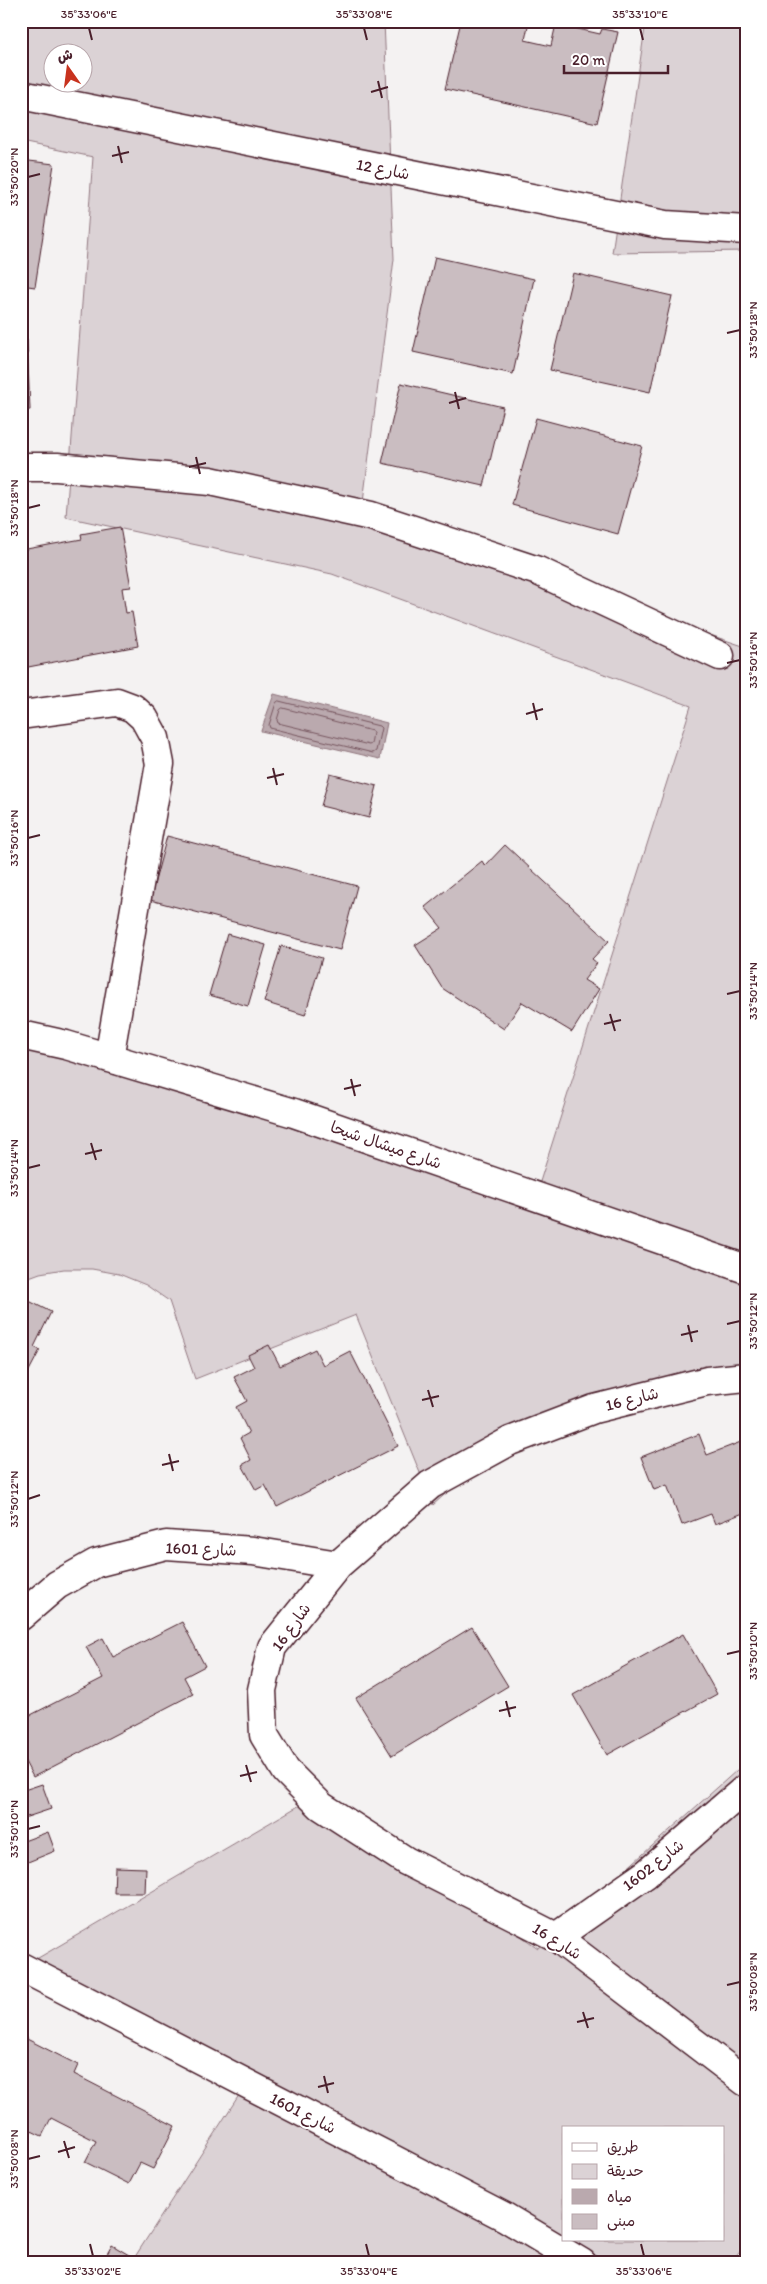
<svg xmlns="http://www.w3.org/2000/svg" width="767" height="2284" viewBox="0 0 767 2284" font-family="Itim,'Playpen Sans Arabic',sans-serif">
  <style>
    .green { fill: #dbd2d5; stroke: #927880; fill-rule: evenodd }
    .water { fill: #baa9ae; stroke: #8d727a }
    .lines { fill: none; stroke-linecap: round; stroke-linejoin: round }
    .shore { stroke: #77565f; stroke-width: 1 }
    .building { fill: #cabdc1; stroke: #4a1f2b }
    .minor-casing { stroke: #4a1f2b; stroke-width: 31 }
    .major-casing { stroke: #4a1f2b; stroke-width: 31 }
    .minor { stroke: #fff; stroke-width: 28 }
    .major { stroke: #fff; stroke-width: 28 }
    .ticks { fill: none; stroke: #4a1f2b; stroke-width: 2 }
    .labels { text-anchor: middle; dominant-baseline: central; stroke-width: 4; stroke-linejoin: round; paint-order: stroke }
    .street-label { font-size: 16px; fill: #4a1f2b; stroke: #fff }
    .neatline { fill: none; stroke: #4a1f2b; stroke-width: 2 }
    .ticks-label { font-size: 12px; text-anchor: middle; fill: #4a1f2b }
  </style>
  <rect width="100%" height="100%" fill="#f4f2f2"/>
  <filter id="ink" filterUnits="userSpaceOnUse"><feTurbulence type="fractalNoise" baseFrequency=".02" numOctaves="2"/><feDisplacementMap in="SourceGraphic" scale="10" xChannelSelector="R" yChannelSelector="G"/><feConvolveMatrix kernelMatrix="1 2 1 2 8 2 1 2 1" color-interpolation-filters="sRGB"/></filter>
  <g filter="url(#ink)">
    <path class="green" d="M21 21H384L394 259 361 518 746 647V1372L503 1442 433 1505 356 1315 195 1379 169 1301 146 1285 119 1274 92 1269H64L40 1273 21 1280V1045L97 1061 531 1210 691 706 332 574 66 517 93 157 21 142ZM52 52H82V82H52Z
      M646 21H746V251L612 253Z
      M746 1762V2244L731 2263H131L250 2078 21 1968 319 1794 538 1948ZM563 2128H723V2240H563Z"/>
    <path class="water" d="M274 694 387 723 380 759 261 731Z"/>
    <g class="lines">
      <path class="shore" d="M279 701 379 726 381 728 376 751 373 753 270 728 269 725 276 703Z
        M283 708 372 731 373 733 371 744 369 745 278 723 277 720 280 710Z"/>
    </g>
    <path class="building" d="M461 21H529L525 40 551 46 556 24 600 34 602 29 618 32 597 123 445 89Z
      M21 160 54 164 35 287 21 285Z
      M435 257 534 279 513 374 413 352Z
      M573 273 672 296 650 392 550 370Z
      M21 340H27L30 410 21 411Z
      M401 383 503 407 484 486 382 463Z
      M536 418 642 446 618 534 512 505Z
      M120 527 131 587 122 588 126 613 132 612 138 646 23 668 21 657V550L82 539 81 534Z
      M330 774 377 786 369 818 321 806Z
      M167 836 357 886 340 950 150 900Z
      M505 845 609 941 592 959 597 963 584 980 599 989 572 1032 522 1002 504 1029 442 988 415 945 442 928 425 907 482 861 485 866Z
      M227 934 266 945 248 1006 209 995Z
      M281 946 322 958 305 1015 264 1002Z
      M21 1297 51 1312 34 1347 40 1350 21 1386Z
      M269 1345 280 1366 315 1349 323 1365 350 1351 398 1446 277 1507 265 1485 256 1490 242 1465 251 1460 240 1438 249 1433 236 1407 247 1401 234 1377 254 1367 248 1355Z
      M699 1434 707 1455 746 1440V1512L715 1524 711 1514 682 1525 667 1485 654 1490 641 1457Z
      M746 1597V1610L741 1599Z
      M182 1622 205 1666 184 1677 193 1694 33 1777 21 1754V1720L103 1678 86 1647 103 1638 113 1657Z
      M472 1627 508 1686 392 1756 356 1698Z
      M683 1634 717 1694 607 1755 573 1695Z
      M42 1784 51 1809 21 1819V1791Z
      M48 1832 55 1851 23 1864 21 1842Z
      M115 1867 146 1868 145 1893H114Z
      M21 2036 78 2065 74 2074 175 2126 153 2169 140 2163 129 2184 85 2162 96 2141 51 2118 42 2136 21 2126Z
      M112 2245 134 2258 131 2263H102Z"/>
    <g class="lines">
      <defs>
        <path id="minor" d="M21 467H57L210 481 371 516 538 571 720 656
          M21 715 117 702 133 708 144 718 155 738 160 764 109 1058
          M21 1035 66 1045 294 1113 746 1269
          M746 1377 707 1381 594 1409 510 1441 430 1485 338 1565 272 1647 262 1690 264 1735 286 1771 321 1806 406 1861 556 1937 746 2082
          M21 1616 57 1585 96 1563 166 1545 253 1551 338 1565
          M556 1937 646 1874 746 1788
          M21 1967 505 2217 582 2263"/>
        <path id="major" d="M21 95 665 225 746 230"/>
      </defs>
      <use href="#minor" class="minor-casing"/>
      <use href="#major" class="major-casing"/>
      <use href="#minor" class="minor"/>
      <use href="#major" class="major"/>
    </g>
  </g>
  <path class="ticks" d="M89 28 92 40M364 28 367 40M640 28 643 40M378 81 382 98M371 92 388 87M118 146 122 163M112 156 129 152M28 177 40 174M727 333 740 330M455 392 459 409M449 403 466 398M196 457 200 474M189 467 206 463M28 508 40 505M727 663 740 660M533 703 537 720M526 714 543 709M273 768 277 785M267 778 284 774M28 838 40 835M727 994 740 991M610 1014 615 1031M604 1024 621 1020M351 1079 355 1096M344 1089 361 1085M91 1143 96 1160M85 1154 102 1150M28 1168 40 1165M727 1324 740 1321M688 1325 692 1342M681 1335 698 1331M428 1390 433 1407M422 1400 439 1396M169 1454 173 1471M162 1465 179 1461M28 1499 40 1495M727 1654 740 1651M506 1701 510 1717M499 1711 516 1707M246 1765 251 1782M240 1776 257 1772M28 1829 40 1826M727 1985 740 1982M583 2012 588 2028M577 2022 594 2018M324 2076 328 2093M318 2087 334 2083M64 2141 69 2158M58 2152 75 2147M28 2159 40 2156M90 2244 93 2256M366 2244 369 2256M641 2244 644 2256"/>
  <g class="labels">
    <g class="street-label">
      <text transform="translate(383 169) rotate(11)">شارع 12</text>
      <text transform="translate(386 1145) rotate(19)">شارع ميشال شيحا</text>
      <text transform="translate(632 1399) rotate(-14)">شارع 16</text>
      <text transform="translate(201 1549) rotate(2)">شارع 1601</text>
      <text transform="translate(291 1627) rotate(-54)">شارع 16</text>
      <text transform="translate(653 1865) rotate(-38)">شارع 1602</text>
      <text transform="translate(557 1941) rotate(32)">شارع 16</text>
      <text transform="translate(303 2113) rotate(27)">شارع 1601</text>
    </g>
  </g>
  <rect width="767" height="2284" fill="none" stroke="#fff" stroke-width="55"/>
  <rect x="562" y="2126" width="162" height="115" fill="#ffffff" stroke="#b7a5aa"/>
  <rect x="572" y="2143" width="25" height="8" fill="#ffffff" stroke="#b7a5aa"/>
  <text x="607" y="2152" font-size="15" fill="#4a1f2b">طريق</text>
  <rect x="572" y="2164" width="25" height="15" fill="#dbd2d5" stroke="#b7a5aa"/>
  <text x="607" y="2176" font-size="15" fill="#4a1f2b">حديقة</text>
  <rect x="572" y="2189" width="25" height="15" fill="#baa9ae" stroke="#b7a5aa"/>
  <text x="607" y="2202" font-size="15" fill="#4a1f2b">مياه</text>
  <rect x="572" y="2214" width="25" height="15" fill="#cabdc1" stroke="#b7a5aa"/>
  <text x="607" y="2226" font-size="15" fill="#4a1f2b">مبنى</text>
  <g transform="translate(68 68) rotate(346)"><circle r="24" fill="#ffffff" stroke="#b7a5aa"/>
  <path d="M0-4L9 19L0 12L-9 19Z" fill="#c8321e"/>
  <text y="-8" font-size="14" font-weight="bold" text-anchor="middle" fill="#4a1f2b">ش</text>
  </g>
  <path d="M564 65v8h104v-8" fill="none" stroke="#4a1f2b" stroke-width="2.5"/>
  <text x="572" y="65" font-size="15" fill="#4a1f2b" stroke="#ffffff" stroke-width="4" paint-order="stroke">20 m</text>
  <rect x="28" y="28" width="712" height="2228" class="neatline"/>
  <g class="ticks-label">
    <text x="89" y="18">35°33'06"E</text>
    <text x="364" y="18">35°33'08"E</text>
    <text x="640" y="18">35°33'10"E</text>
    <text transform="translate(14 177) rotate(-90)" y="4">33°50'20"N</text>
    <text transform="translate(753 330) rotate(-90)" y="4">33°50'18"N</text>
    <text transform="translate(14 508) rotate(-90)" y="4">33°50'18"N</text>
    <text transform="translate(753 660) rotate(-90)" y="4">33°50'16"N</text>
    <text transform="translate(14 838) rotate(-90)" y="4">33°50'16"N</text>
    <text transform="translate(753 991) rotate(-90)" y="4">33°50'14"N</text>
    <text transform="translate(14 1168) rotate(-90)" y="4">33°50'14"N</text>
    <text transform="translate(753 1321) rotate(-90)" y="4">33°50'12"N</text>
    <text transform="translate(14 1499) rotate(-90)" y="4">33°50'12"N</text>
    <text transform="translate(753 1651) rotate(-90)" y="4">33°50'10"N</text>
    <text transform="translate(14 1829) rotate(-90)" y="4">33°50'10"N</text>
    <text transform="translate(753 1982) rotate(-90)" y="4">33°50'08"N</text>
    <text transform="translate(14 2159) rotate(-90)" y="4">33°50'08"N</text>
    <text x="93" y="2275">35°33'02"E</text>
    <text x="369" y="2275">35°33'04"E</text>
    <text x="644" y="2275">35°33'06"E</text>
  </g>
</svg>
